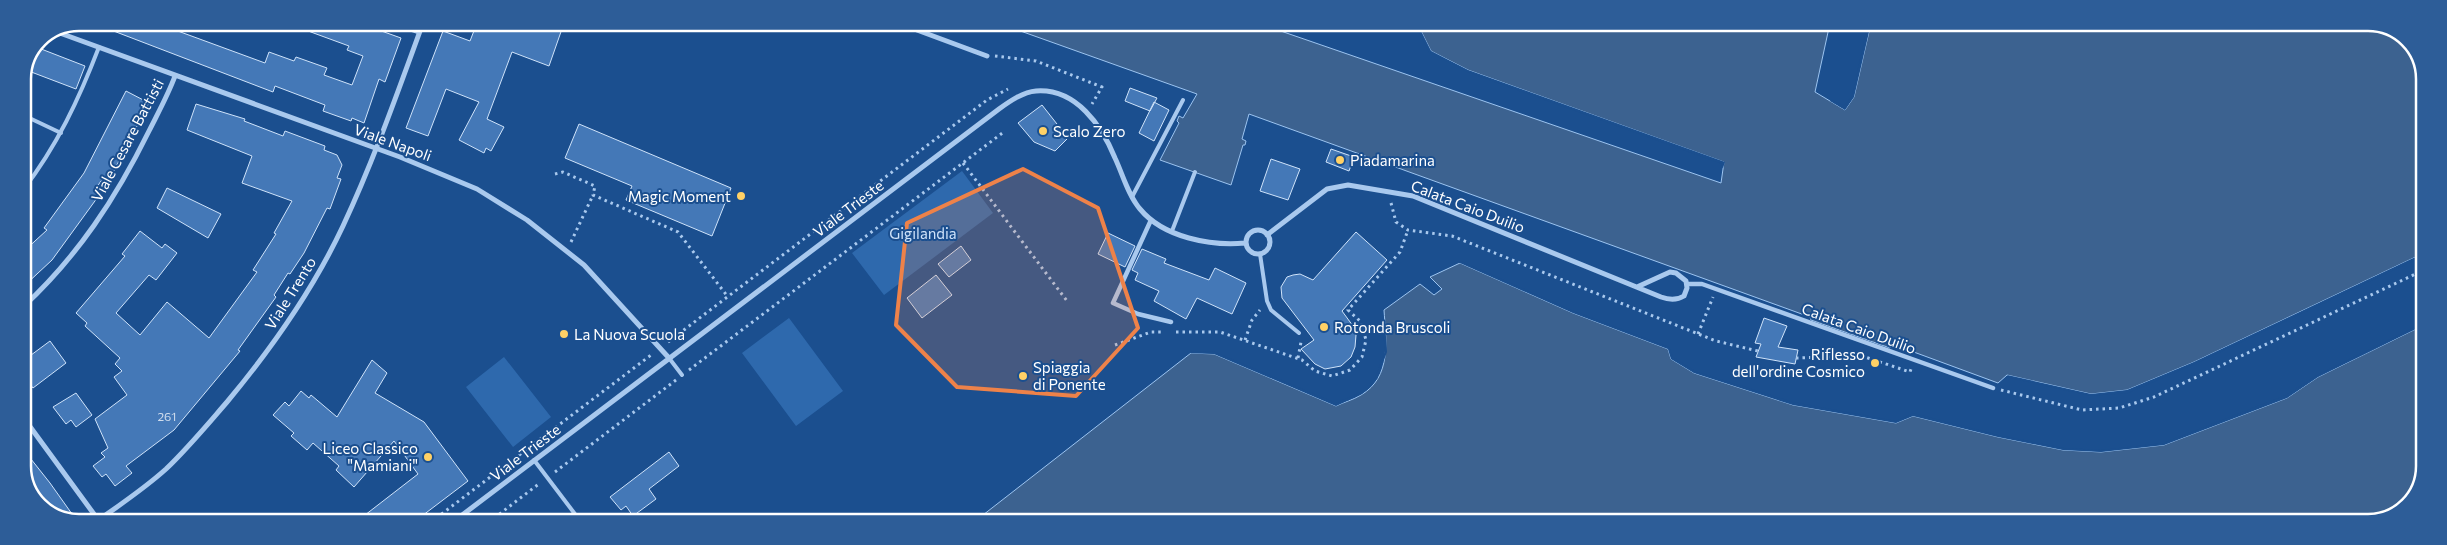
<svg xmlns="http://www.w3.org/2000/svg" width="2447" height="545" viewBox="0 0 2447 545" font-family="Commissioner,sans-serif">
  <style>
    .green { fill: #2e69ad }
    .water { fill: #3c6290; stroke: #9cc4f0 }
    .pier { fill: #1b4f8f }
    .building { fill: #4478b7; stroke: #cfe3fa }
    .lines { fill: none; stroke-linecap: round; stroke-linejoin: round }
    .path { stroke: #a9c9ee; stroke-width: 3; stroke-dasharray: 2.5 4; stroke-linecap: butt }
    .service { stroke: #a9c9ee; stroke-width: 4 }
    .pedestrian { stroke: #a9c9ee; stroke-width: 4.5 }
    .minor { stroke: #a9c9ee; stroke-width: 5 }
    .marked { fill: #ee8249; fill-opacity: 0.2; stroke: #ee8249; stroke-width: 4; stroke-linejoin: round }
    .poi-dot { fill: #ffd166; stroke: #1b4f8f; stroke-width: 2 }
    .labels { text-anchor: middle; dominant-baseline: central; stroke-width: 4; stroke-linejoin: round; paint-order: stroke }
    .number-label { font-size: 12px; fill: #d0dded }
    .poi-label { font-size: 15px; fill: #fff; stroke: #1b4f8f; text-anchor: start }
    .street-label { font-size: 15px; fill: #fff; stroke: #1b4f8f }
    .park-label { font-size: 15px; fill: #cfe3fa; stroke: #1b4f8f }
    .rim { fill: none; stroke: #fff; stroke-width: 2.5 }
  </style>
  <rect width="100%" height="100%" fill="#1b4f8f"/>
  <path class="green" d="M962 171 993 213 884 295 852 253Z
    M789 318 843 391 796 426 742 353Z
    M504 357 551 417 513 447 466 387Z"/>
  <path class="water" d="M998 23H1274L1272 28 1721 183 1724 162 1468 70 1431 51 1417 23H1830L1815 92 1845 110 1854 97 1871 23 2378 24 2410 42 2424 72V253L2194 362 2127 390 2091 394 2007 375 1998 383 1892 344 1890 348 1811 320 1810 317 1249 114 1242 139 1246 141 1245 145H1243L1231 185 1160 160 1179 123 1177 121 1179 116 1183 118 1197 94Z
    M1460 263 1573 313 1668 349 1671 359 1694 373 1793 405 1896 423 1913 416 1998 437 2063 450 2101 452 2164 445 2287 398 2318 377 2424 325 2423 476 2405 509 2368 522H974L1191 353 1214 354 1336 406C1344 402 1353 400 1361 395 1392 377 1386 340 1384 310L1420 284 1434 295 1442 289 1430 277Z"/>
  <path class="pier" d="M1414 23H1417L1431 51 1468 70 1725 162 1723 168 1721 167 1722 164 1467 72 1429 53Z
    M1868 23H1871L1854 97 1845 110 1830 101 1831 99 1844 106 1852 96Z
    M2424 253V256L2195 364 2128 393 2091 396 2010 378 2007 375 2091 394 2127 390 2194 362Z
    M1461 261 1574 311 1669 347 1673 357 1695 371 1793 402 1896 421 1913 413 1998 435 2064 448 2101 450 2163 443 2286 395 2317 375 2423 323 2424 325 2318 377 2287 398 2164 445 2101 452 2063 450 1998 437 1913 416 1896 423 1793 405 1694 373 1671 359 1668 349 1573 313 1460 263H1453Z
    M1382 320 1385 322 1387 352 1377 379 1362 394 1336 406 1214 354 1187 353 1191 351 1215 352 1336 403 1361 392 1375 378 1385 351Z"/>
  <path class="building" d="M90 22 156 23 265 63 269 52 294 61 296 57 327 68 324 75 352 85 363 56 347 50 349 46 289 24 290 23H359L401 38 385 82 379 79 364 123 352 118 351 121 323 111 325 105 275 86 273 92Z
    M477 23H513L527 28 529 23H554L563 26 549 66 512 52 487 119 504 127 491 151 486 148 484 153 459 140 479 102 446 89 428 136 406 128 443 31 470 41Z
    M36 47 85 66 76 89 26 70Z
    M1130 88 1157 98 1150 111 1125 101Z
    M126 91 149 103 107 184 101 181 95 190 100 194 52 260 23 287V252L47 230 44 228 84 173Z
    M1154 102 1169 110 1154 141 1139 133Z
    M196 104 245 119 244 121 283 136 285 131 325 146 324 150 337 155 342 165 337 178 341 179 330 209 327 208 304 253 290 274 288 273 274 295 276 297 238 350 240 351 174 430 126 466 132 473 115 486 106 474 102 477 93 466 105 457 101 453 108 448 95 419 127 395 114 377 122 371 115 364 120 358 85 326 87 323 76 313 125 256 122 254 140 231 162 248 165 244 177 253 156 280 149 275 116 313 140 335 167 302 209 338 257 272 253 270 276 234 274 233 292 201 242 183 252 156 187 130Z
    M1042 105 1068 138 1055 151 1034 142 1018 123Z
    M579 124 731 188 712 236 626 200 632 186 565 158Z
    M1331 149 1354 157 1349 171 1326 162Z
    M1271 159 1300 169 1288 200 1260 191Z
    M167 188 221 214 208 238 157 208Z
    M1356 232 1387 260 1342 311 1353 326 1356 335 1355 347 1351 357 1341 366 1325 369 1315 364 1301 349 1314 340 1282 298 1281 287 1287 277 1293 275 1300 274 1313 280Z
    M1108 233 1135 246 1125 267 1098 254Z
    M961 246 971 260 949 277 938 264Z
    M1142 249 1166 259 1164 263 1209 280 1215 268 1246 283 1232 314 1197 298 1186 319 1154 301 1159 291 1135 280 1138 273 1132 270Z
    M936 275 952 295 922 318 907 298Z
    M1764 318 1787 326 1778 347 1798 350 1795 364 1756 357 1761 344 1755 343Z
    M50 341 66 363 33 388 23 375V361Z
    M372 360 387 373 375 393 424 422 468 481 414 522H356L418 474 394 441 354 487 336 470 339 466 313 443 307 450 291 436 294 433 273 415 285 402 289 406 301 391 309 398 311 395 337 417Z
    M76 393 92 415 76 427 71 420 66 424 53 407Z
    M23 449 50 483 77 521H69L39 506 23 473Z
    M669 452 679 466 649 489 656 499 633 516 626 506 621 510 610 497Z"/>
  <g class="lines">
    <path class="path" d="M995 56 1036 61 1102 87 1092 104
      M963 163 1067 301
      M555 174 563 172 595 186 593 195 678 232 728 297
      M1391 203 1396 222 1408 230 1452 236 1716 341 1758 351
      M571 242 593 195
      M1176 332H1220L1302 360 1315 371 1332 376 1350 370 1362 357 1366 340 1361 322 1348 310 1400 252 1408 230
      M1698 334 1713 297
      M1245 340 1252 320 1260 310
      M668 342 987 100 1008 89
      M1115 345 1151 332H1162
      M1298 358 1301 342
      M1796 358 1862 356 1910 372 1911 369
      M689 370 1005 131
      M2001 390 2082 410 2119 408 2154 397 2424 270
      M555 472 676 380
      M431 522 651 355
      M489 522 540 483"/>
    <path class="service" d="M23 115 61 133
      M23 190C57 146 79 99 99 47
      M1132 197 1183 100
      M1172 231 1195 172
      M1260 254 1267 301 1271 310 1299 333
      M669 358 682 375
      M534 460 581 522"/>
    <path class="pedestrian" d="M1151 220 1113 303 1138 314 1171 322
      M1687 284H1702L1993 388"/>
    <path class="minor" d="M392 23 419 32
      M898 23 987 56
      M57 32 400 157 477 189 527 220 584 265 669 358
      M1246 242a12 12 0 1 1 24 0a12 12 0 1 1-24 0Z
      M1267 235 1327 189 1348 185 1413 196 1661 297C1669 300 1676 301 1684 296L1687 288 1686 281 1676 273 1670 272 1637 287
      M23 307C78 256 116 198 149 131 158 113 168 95 175 76
      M23 417 99 521
      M97 521C120 505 145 488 166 469 188 448 207 425 227 402 272 348 313 290 343 226 374 160 398 91 423 23
      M453 522 999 109C1010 101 1023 92 1036 91 1076 88 1102 126 1115 158 1123 175 1128 195 1140 209 1164 238 1211 246 1245 243"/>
  </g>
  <path class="marked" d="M1023 169 1098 208 1138 328 1076 396 957 387 896 325 907 223Z"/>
  <g class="poi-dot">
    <circle cx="1043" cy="131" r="5"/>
    <circle cx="1340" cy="160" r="5"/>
    <circle cx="741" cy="196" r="5"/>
    <circle cx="1324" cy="327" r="5"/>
    <circle cx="564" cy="334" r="5"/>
    <circle cx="1875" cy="363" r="5"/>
    <circle cx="1023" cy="376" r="5"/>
    <circle cx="428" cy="457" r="5"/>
  </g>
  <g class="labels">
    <g class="number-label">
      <text x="167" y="416">261</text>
    </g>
    <g class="poi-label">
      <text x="1053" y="131">Scalo Zero</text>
      <text x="1350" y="160">Piadamarina</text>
      <text x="731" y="196" text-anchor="end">Magic Moment</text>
      <text x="1334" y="327">Rotonda Bruscoli</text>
      <text x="574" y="334">La Nuova Scuola</text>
      <text x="1865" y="354" text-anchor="end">Riflesso<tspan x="1865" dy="17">dell'ordine Cosmico</tspan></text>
      <text x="1033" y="367">Spiaggia<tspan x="1033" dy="17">di Ponente</tspan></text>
      <text x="418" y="448" text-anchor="end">Liceo Classico<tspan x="418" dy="17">"Mamiani"</tspan></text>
    </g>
    <g class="street-label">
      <text transform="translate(127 140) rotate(-62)">Viale Cesare Battisti</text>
      <text transform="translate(393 142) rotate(20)">Viale Napoli</text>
      <text transform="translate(1468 206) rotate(21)">Calata Caio Duilio</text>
      <text transform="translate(848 208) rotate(-37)">Viale Trieste</text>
      <text transform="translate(290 293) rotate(-58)">Viale Trento</text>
      <text transform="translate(1859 328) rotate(20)">Calata Caio Duilio</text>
      <text transform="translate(525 452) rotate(-37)">Viale Trieste</text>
    </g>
    <g class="park-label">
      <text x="923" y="233">Gigilandia</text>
    </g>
  </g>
  <path d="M0 0H2447V545H0ZM79 31H2368A48 48 0 0 1 2416 79V466A48 48 0 0 1 2368 514H79A48 48 0 0 1 31 466V79A48 48 0 0 1 79 31Z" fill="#2d5d98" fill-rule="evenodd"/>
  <path class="rim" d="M79 31H2368A48 48 0 0 1 2416 79V466A48 48 0 0 1 2368 514H79A48 48 0 0 1 31 466V79A48 48 0 0 1 79 31Z"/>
</svg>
